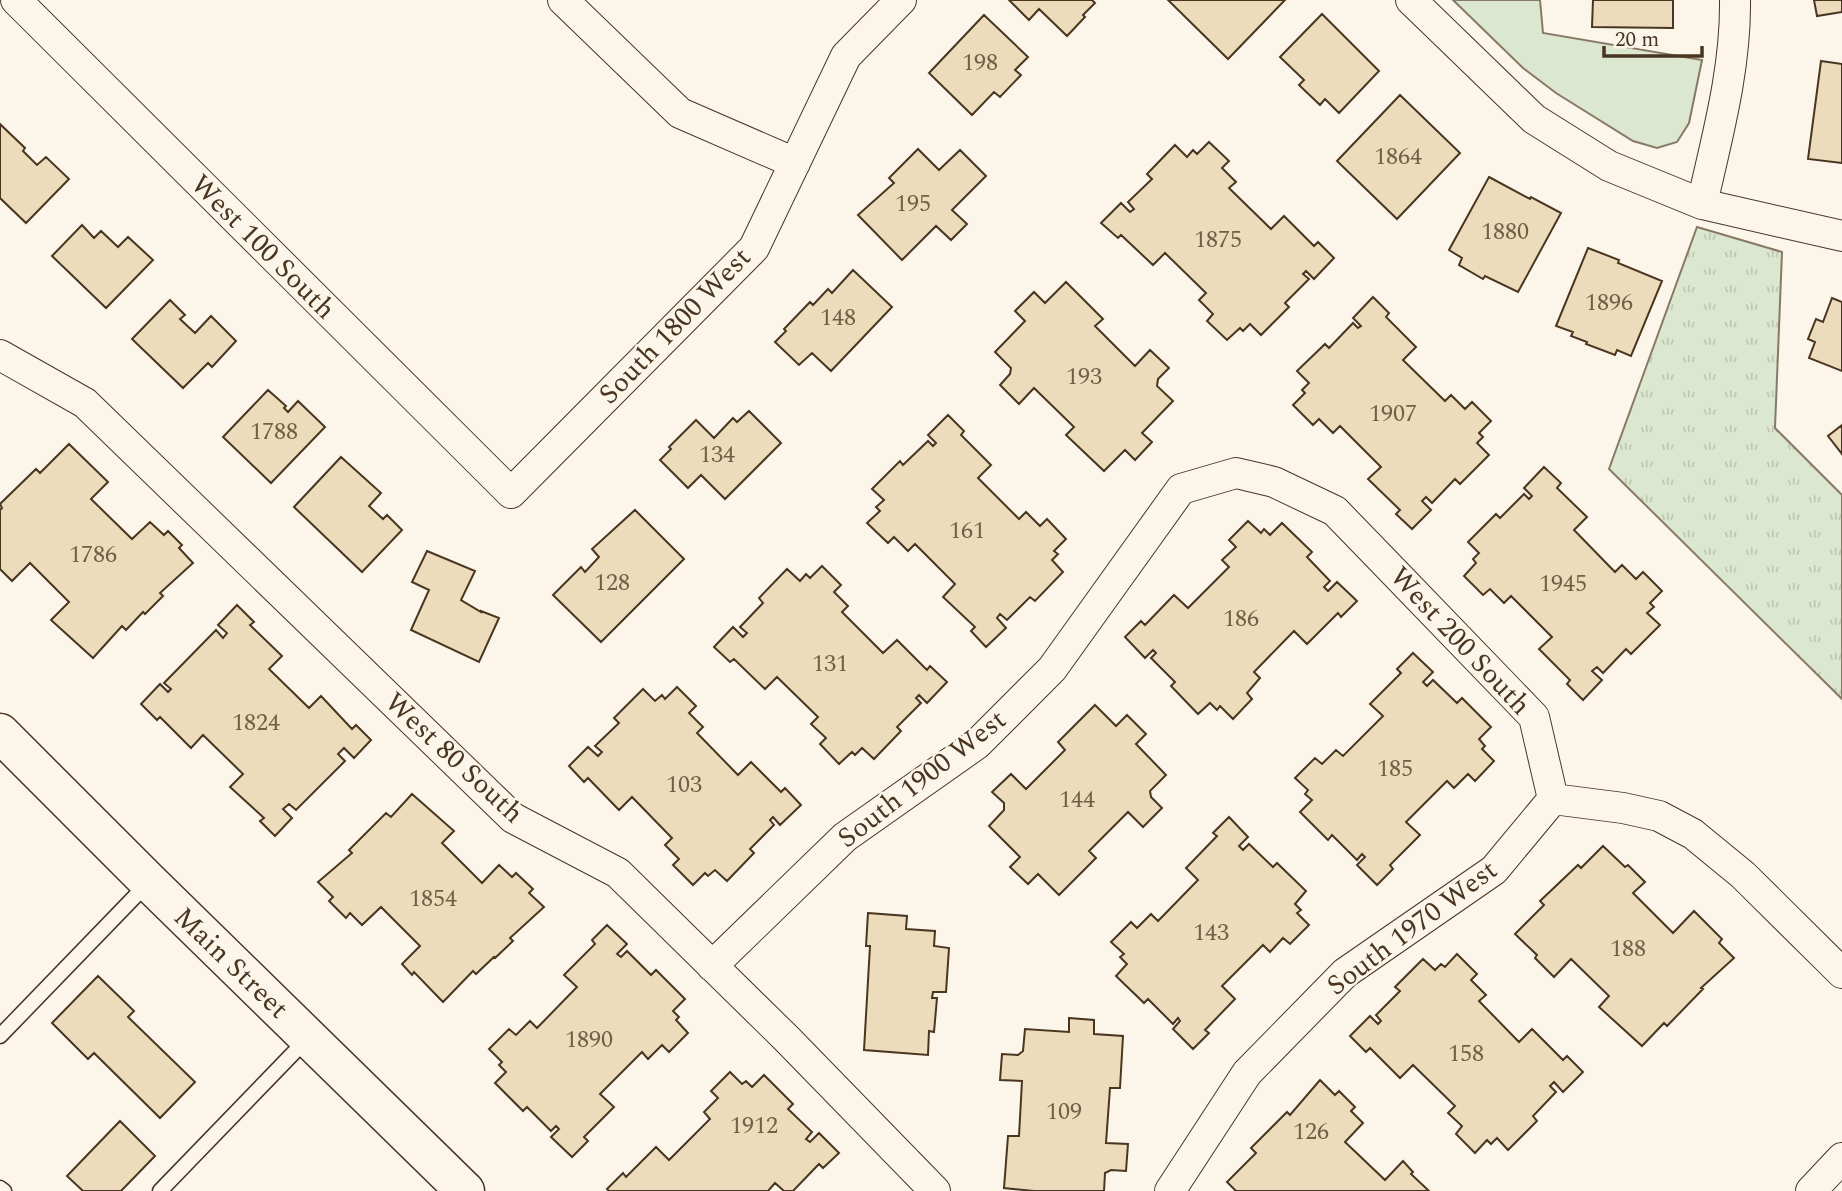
<svg xmlns="http://www.w3.org/2000/svg" width="1842" height="1191" viewBox="0 0 1842 1191" font-family="Spectral,serif">
  <style>
    .green { fill: #dce7d0; stroke: #887966; stroke-width: 2 }
    .park { fill: url(#park-tufts); stroke: #887966; stroke-width: 2 }
    .building { fill: #ecdcbc; stroke: #4a3520; stroke-width: 2 }
    .lines { fill: none; stroke-linecap: round; stroke-linejoin: round }
    .lane-casing { stroke: #4a3520; stroke-width: 17 }
    .street-casing { stroke: #4a3520; stroke-width: 32 }
    .secondary-casing { stroke: #4a3520; stroke-width: 41 }
    .lane { stroke: #fbf6e9; stroke-width: 14 }
    .street { stroke: #fbf6e9; stroke-width: 30 }
    .secondary { stroke: #fbf6e9; stroke-width: 38 }
    .labels { text-anchor: middle; dominant-baseline: central; stroke-width: 5; stroke-linejoin: round; paint-order: stroke }
    .number-label { font-size: 24px; fill: #725f47 }
    .street-label { font-size: 28px; fill: #4a3520; stroke: #fbf6e9 }
  </style>
  <defs>
    <pattern id="park-tufts" width="24" height="20" patternUnits="userSpaceOnUse" patternTransform="scale(1.75)"><rect width="24" height="20" fill="#dce7d0"/><path d="M3 7l-1-3M5 7V3M7 7l1-3M15 17l-1-3M17 17v-4M19 17l1-3" fill="none" stroke="#bec7b2"/></pattern>
  </defs>
  <rect width="100%" height="100%" fill="#fbf6e9"/>
  <path class="green" d="M1453 0H1540L1543 33 1702 60 1689 123 1677 142 1657 148 1633 141 1556 93 1523 68Z"/>
  <path class="park" d="M1697 227 1782 252 1775 428 1842 495V699L1609 469Z"/>
  <path class="building" d="M1009 0H1092L1095 3 1083 15 1085 17 1067 36 1039 9 1029 20Z
    M1168 0H1285L1228 59Z
    M1593 0H1673V28L1592 27Z
    M1814 0H1842V12L1817 16Z
    M1322 14 1379 71 1339 113 1325 99 1320 105 1299 85 1304 80 1280 57Z
    M984 15 1028 57 1015 70 1021 75 1000 97 994 92 972 115 929 73Z
    M1821 61 1842 64V163L1808 159Z
    M1400 95 1460 153 1397 219 1337 161Z
    M0 124 25 148 23 151 37 165 46 157 69 179 26 223 0 198Z
    M1209 142 1229 161 1222 168 1236 182 1229 188 1271 229 1284 216 1314 246 1318 242 1334 258 1314 279 1306 271 1303 274 1309 279 1285 303 1289 307 1261 335 1250 324 1243 331 1240 328 1227 340 1207 321 1213 314 1199 300 1206 293 1165 253 1153 265 1121 235 1118 238 1101 223 1121 203 1130 212 1134 209 1128 202 1152 179 1147 174 1175 145 1187 157 1193 150 1197 154Z
    M918 149 939 170 960 150 986 176 952 210 967 224 951 240 936 226 902 260 858 215 894 183 889 178Z
    M1489 177 1530 199 1531 197 1561 213 1518 292 1485 276 1483 279 1459 265 1462 258 1449 250Z
    M82 225 94 238 101 231 118 247 128 237 153 260 106 308 52 256Z
    M1588 248 1619 260 1618 263 1662 281 1631 356 1617 350 1615 355 1586 344 1587 342 1571 336 1573 332 1556 326Z
    M853 270 892 307 831 371 812 353 799 365 775 342 786 331 784 329 810 302 813 305 828 289 832 293Z
    M1066 282 1103 319 1095 326 1135 366 1150 350 1169 368 1158 379 1157 386 1173 401 1142 433 1152 442 1135 460 1125 450 1104 471 1066 435 1074 427 1034 388 1019 404 1000 385 1010 374 1011 368 995 352 1025 321 1015 311 1034 292 1045 303Z
    M1373 297 1389 313 1386 317 1416 347 1403 360 1445 401 1451 395 1465 409 1472 402 1491 421 1479 433 1483 437 1477 443 1489 455 1460 484 1455 479 1432 503 1426 497 1422 501 1431 510 1412 529 1396 514 1400 510 1368 479 1381 467 1340 426 1333 433 1319 419 1313 425 1293 405 1305 393 1302 390 1309 383 1297 371 1325 344 1329 348 1353 323 1358 328 1361 326 1353 318Z
    M1832 298 1842 302V371L1809 358 1815 342 1808 339 1816 319 1823 322Z
    M170 300 185 315 180 319 195 333 211 316 236 341 212 367 208 363 183 388 132 339Z
    M268 390 286 406 284 408 288 412 298 401 325 427 271 483 223 437Z
    M749 411 781 443 725 499 701 475 688 488 660 460 671 449 669 447 696 420 714 438 733 418 737 422Z
    M948 415 964 431 961 435 991 465 978 478 1019 519 1026 512 1040 526 1047 519 1066 539 1054 551 1058 554 1052 560 1063 572 1035 601 1030 597 1007 620 1000 614 997 618 1006 628 986 647 971 631 975 627 943 597 955 584 915 544 908 551 894 537 888 543 867 523 880 511 876 507 884 500 872 489 900 461 903 465 928 441 933 446 936 443 928 435Z
    M1842 425V454L1828 436Z
    M69 444 108 482 91 499 132 539 150 522 164 535 168 531 182 545 179 548 193 563 160 593 163 596 145 614 143 612 126 630 122 626 93 658 51 620 69 602 30 563 12 581 0 569V510L2 508 0 504 36 469 40 473Z
    M341 457 381 493 369 506 383 519 387 515 402 530 362 572 294 507Z
    M1544 467 1561 483 1557 488 1587 517 1574 530 1615 572 1622 565 1636 579 1643 572 1662 591 1650 603 1654 607 1647 613 1660 625 1631 654 1626 649 1603 673 1597 667 1592 671 1602 680 1583 700 1567 684 1570 680 1539 649 1552 637 1511 596 1504 603 1490 589 1483 595 1464 576 1476 563 1473 559 1479 553 1468 542 1496 514 1500 518 1524 494 1529 499 1532 496 1524 488Z
    M635 510 684 559 601 642 553 595 581 567 585 572 599 557 592 549Z
    M1248 521 1261 533 1264 529 1270 535 1282 523 1312 552 1307 557 1330 581 1324 587 1328 591 1337 582 1357 601 1341 617 1338 613 1307 644 1294 631 1254 672 1260 678 1247 693 1252 699 1233 719 1220 706 1217 710 1210 703 1198 714 1171 686 1175 682 1151 658 1156 653 1153 650 1145 658 1125 637 1141 621 1145 625 1174 595 1188 608 1229 567 1222 560 1236 547 1229 540Z
    M427 551 475 571 461 600 481 612V611L499 618 479 662 411 630 429 590 412 582Z
    M822 566 841 585 834 592 848 606 842 612 883 653 897 640 927 670 930 666 947 682 927 703 919 695 916 698 921 703 897 727 901 731 874 759 862 748 855 755 852 752 839 764 820 744 826 738 811 724 818 717 777 677 765 689 734 659 730 662 714 647 733 627 743 637 747 633 740 627 763 603 759 598 787 569 800 581 806 574 810 578Z
    M237 605 254 622 250 625 282 656 269 669 309 708 321 696 352 729 356 725 371 740 354 758 344 748 338 754 345 761 296 810 289 804 283 809 292 818 275 836 260 821 264 818 230 787 243 774 203 735 191 748 160 717 157 720 141 704 160 684 168 692 171 689 164 683 216 630 223 638 227 633 218 625Z
    M1413 653 1433 672 1423 682 1427 686 1433 680 1457 703 1462 698 1491 727 1479 739 1485 746 1482 749 1494 761 1475 781 1468 774 1454 788 1447 781 1406 822 1420 835 1390 865 1393 869 1377 885 1357 865 1365 857 1362 854 1357 860 1332 835 1328 840 1300 812 1312 800 1305 794 1308 790 1295 778 1315 758 1322 764 1336 750 1343 756 1383 716 1370 704 1401 673 1397 669Z
    M677 687 696 706 689 713 703 727 697 733 738 775 751 762 781 792 785 788 801 805 780 825 773 817 770 820 774 825 750 849 754 853 727 881 715 870 708 876 705 873 693 885 673 865 679 859 665 845 672 838 632 797 619 810 588 778 584 782 569 766 588 747 598 756 602 752 595 746 619 723 614 718 643 689 655 701 662 695 665 699Z
    M1095 705 1116 726 1127 715 1146 734 1136 744 1166 775 1150 791 1151 797 1162 808 1143 827 1128 812 1089 851 1096 858 1059 895 1038 874 1028 884 1010 867 1020 857 989 826 1004 810V803L992 792 1011 774 1026 789 1065 750 1058 742Z
    M412 794 454 831 442 843 482 883 499 865 512 877 516 873 533 889 529 893 544 907 510 938 513 941 495 958 494 957 476 974 473 971 443 1002 414 972 412 975 402 964 420 946 381 907 362 925 350 913 346 918 329 901 333 897 318 882 352 853 349 850 386 813 391 817Z
    M1229 817 1248 837 1239 846 1243 850 1249 844 1273 867 1277 863 1306 891 1295 904 1301 910 1297 913 1309 925 1290 944 1283 938 1270 952 1263 945 1222 986 1235 999 1205 1030 1209 1033 1193 1049 1173 1029 1180 1021 1178 1018 1173 1024 1148 999 1144 1003 1116 976 1127 964 1120 957 1124 954 1111 942 1131 922 1137 928 1151 914 1158 921 1198 880 1186 868 1217 836 1213 833Z
    M1603 846 1625 867 1628 865 1645 882 1633 893 1673 933 1694 911 1722 939 1719 943 1734 958 1701 988 1703 989 1667 1026 1664 1023 1642 1046 1599 1007 1609 996 1571 959 1554 977 1535 958 1537 955 1515 934 1544 905 1540 901 1578 865 1581 868Z
    M868 913 907 916 906 929 935 931 934 946 949 948 946 992H933L932 998H937L934 1032 929 1031 928 1055 864 1050 870 946H866Z
    M607 925 627 944 617 954 621 957 627 951 651 975 656 970 685 999 673 1011 679 1017 676 1020 688 1033 669 1052 662 1045 648 1059 642 1052 600 1094 614 1107 584 1137 588 1141 572 1157 551 1137 559 1129 556 1126 551 1131 527 1107 523 1111 495 1083 506 1072 499 1065 502 1062 489 1049 509 1029 516 1035 530 1021 537 1028 577 987 564 975 595 944 592 940Z
    M1457 954 1477 974 1471 980 1486 995 1479 1001 1519 1042 1532 1029 1563 1060 1567 1056 1583 1072 1563 1092 1554 1082 1550 1086 1556 1092 1533 1116 1537 1121 1508 1150 1497 1138 1491 1144 1487 1140 1475 1153 1456 1134 1462 1126 1448 1113 1455 1106 1413 1065 1400 1078 1370 1048 1366 1052 1350 1036 1370 1016 1378 1024 1381 1021 1376 1015 1400 991 1395 987 1423 959 1435 970 1441 964 1445 967Z
    M98 976 134 1011 128 1017 195 1082 160 1118 94 1053 88 1059 52 1023Z
    M1069 1018 1094 1020V1034L1123 1036 1120 1088H1110L1106 1143 1128 1144 1126 1171 1111 1170 1105 1173 1104 1191H1034L1004 1188 1008 1136H1019L1022 1081 1000 1080 1002 1054 1018 1055 1023 1051 1025 1029 1069 1032Z
    M730 1072 742 1084 746 1081 752 1087 764 1075 793 1104 788 1109 812 1132 806 1139 810 1142 819 1133 839 1153 823 1168 819 1164 793 1191H784L775 1183 768 1191H609L607 1189 623 1173 626 1177 656 1147 669 1160 710 1119 704 1112 718 1098 711 1091Z
    M1320 1080 1335 1095 1339 1091 1355 1107 1351 1111 1363 1123 1345 1142 1385 1180 1403 1161 1413 1172 1411 1174 1429 1191H1236L1227 1182 1256 1153 1251 1148 1287 1112 1290 1115Z
    M120 1121 155 1156 121 1191H83L67 1176Z"/>
  <g class="lines">
    <defs>
      <path id="lane" d="M0 1036 148 883
        M0 1188 4 1191
        M160 1191 307 1039"/>
      <path id="street" d="M16 0 511 493 754 248 846 56 901 0
        M563 0 680 113 795 163
        M1411 0 1534 119 1609 166 1702 204 1842 236
        M1702 204C1717 137 1736 69 1735 0
        M0 355 85 403 513 818 618 873 787 1039 935 1191
        M712 966 845 837 977 744 1052 669 1181 489 1236 473 1274 482 1335 511 1396 574 1534 717 1553 799 1623 808 1659 816 1693 834 1743 875 1842 973
        M1170 1191 1247 1073 1345 973 1494 870 1553 799
        M1811 1191 1842 1158"/>
      <path id="secondary" d="M0 733 149 882 465 1191"/>
    </defs>
    <use href="#lane" class="lane-casing"/>
    <use href="#street" class="street-casing"/>
    <use href="#secondary" class="secondary-casing"/>
    <use href="#lane" class="lane"/>
    <use href="#street" class="street"/>
    <use href="#secondary" class="secondary"/>
  </g>
  <g class="labels">
    <g class="number-label">
      <text x="980" y="63">198</text>
      <text x="1398" y="157">1864</text>
      <text x="913" y="204">195</text>
      <text x="1505" y="232">1880</text>
      <text x="1218" y="240">1875</text>
      <text x="1609" y="303">1896</text>
      <text x="838" y="318">148</text>
      <text x="1084" y="377">193</text>
      <text x="1393" y="414">1907</text>
      <text x="274" y="432">1788</text>
      <text x="717" y="455">134</text>
      <text x="967" y="531">161</text>
      <text x="93" y="555">1786</text>
      <text x="612" y="583">128</text>
      <text x="1563" y="584">1945</text>
      <text x="1241" y="619">186</text>
      <text x="830" y="664">131</text>
      <text x="256" y="723">1824</text>
      <text x="1395" y="769">185</text>
      <text x="684" y="785">103</text>
      <text x="1077" y="800">144</text>
      <text x="433" y="899">1854</text>
      <text x="1211" y="933">143</text>
      <text x="1628" y="949">188</text>
      <text x="589" y="1040">1890</text>
      <text x="1466" y="1054">158</text>
      <text x="1064" y="1112">109</text>
      <text x="754" y="1126">1912</text>
      <text x="1311" y="1132">126</text>
    </g>
    <g class="street-label">
      <text transform="translate(263 247) rotate(45)">West 100 South</text>
      <text transform="translate(675 326) rotate(-46)">South 1800 West</text>
      <text transform="translate(1460 641) rotate(47)">West 200 South</text>
      <text transform="translate(454 758) rotate(43)">West 80 South</text>
      <text transform="translate(922 779) rotate(-38)">South 1900 West</text>
      <text transform="translate(1412 928) rotate(-37)">South 1970 West</text>
      <text transform="translate(231 963) rotate(44)">Main Street</text>
    </g>
  </g>
  <path d="M1604 46v10h98v-10" fill="none" stroke="#4a3520" stroke-width="3.5"/>
  <text x="1615" y="46" font-size="21" fill="#4a3520" stroke="#fbf6e9" stroke-width="5" paint-order="stroke">20 m</text>
</svg>
